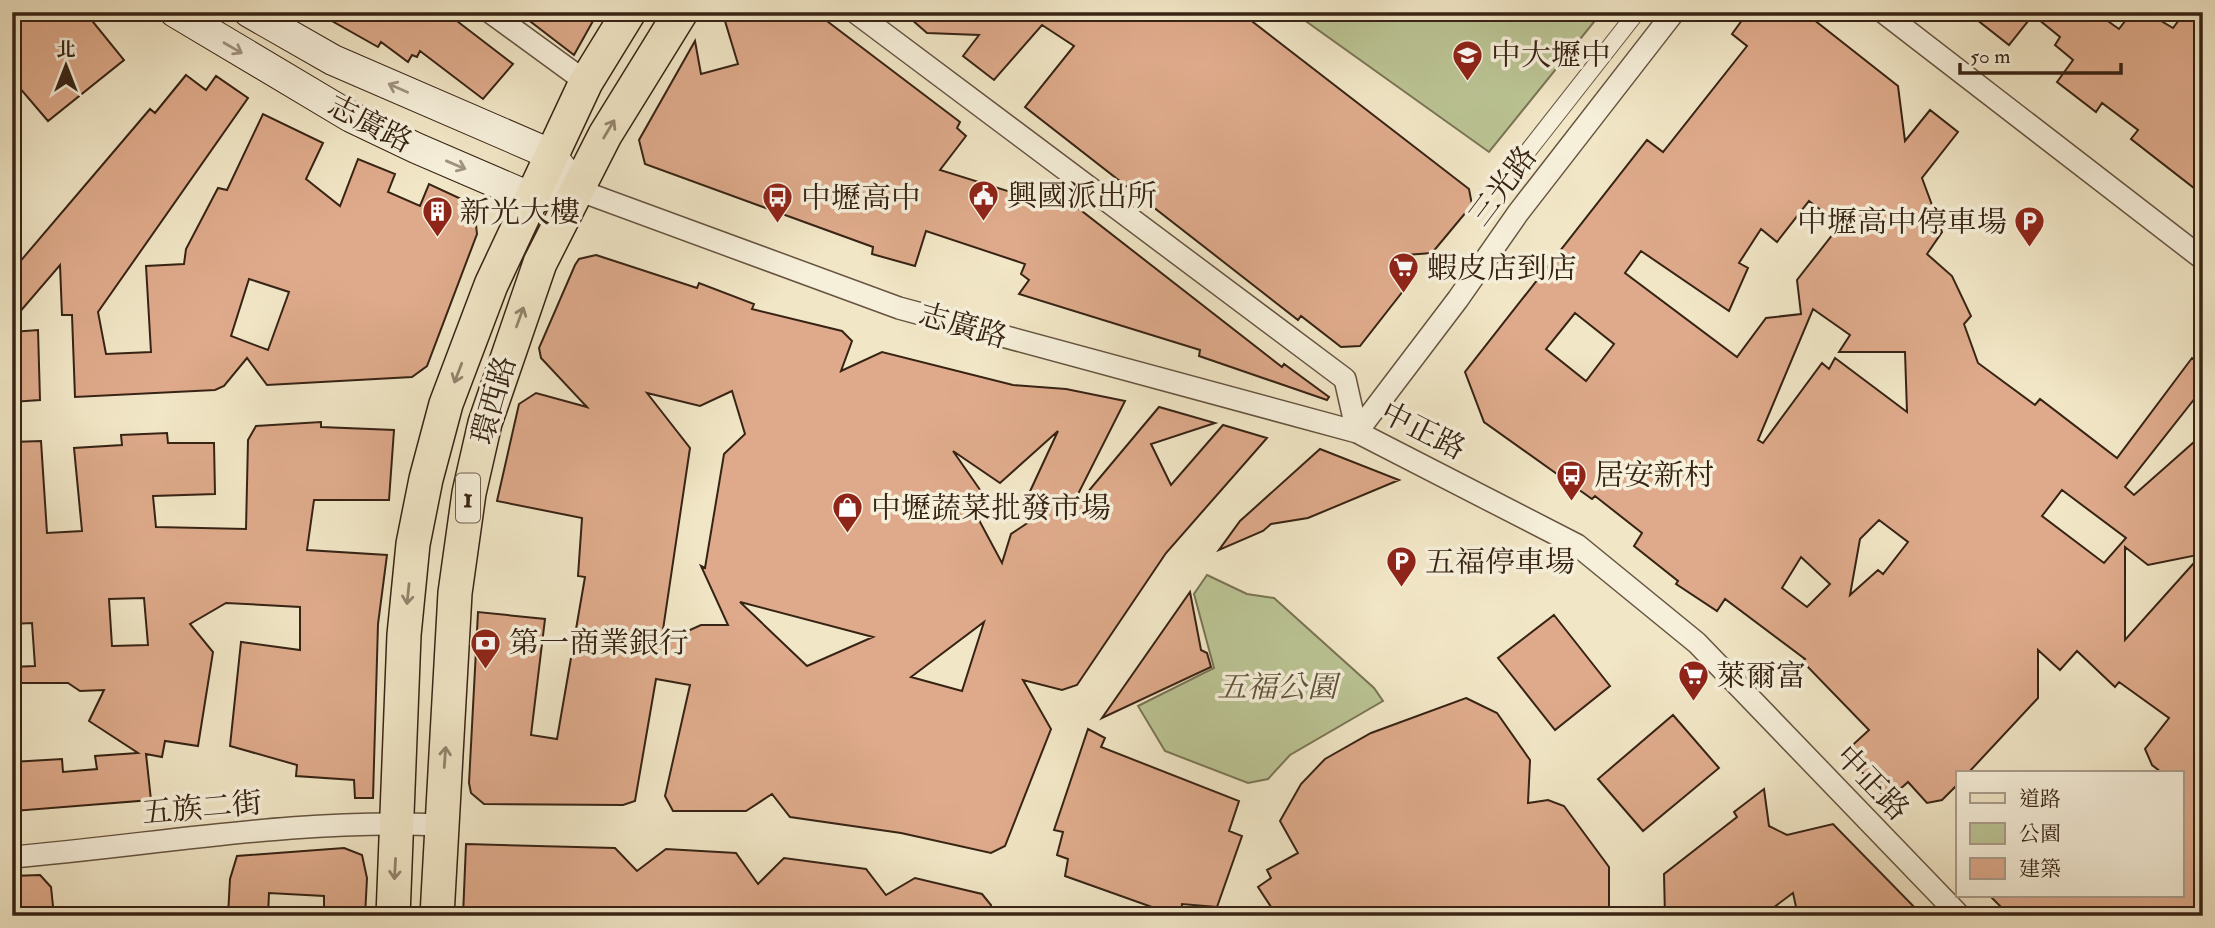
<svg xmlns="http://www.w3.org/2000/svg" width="2215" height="928" viewBox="0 0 2215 928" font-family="'IM FELL Double Pica','Noto Serif TC',serif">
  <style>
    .green { fill: #bbc494; stroke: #797454; stroke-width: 2 }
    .building { fill: #deaa8b; stroke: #372314; stroke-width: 2; fill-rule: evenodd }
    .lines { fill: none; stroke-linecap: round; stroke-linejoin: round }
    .pedestrian-casing { stroke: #665440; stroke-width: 18 }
    .minor-casing { stroke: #665440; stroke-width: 24 }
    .secondary-casing { stroke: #372314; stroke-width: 32 }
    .primary-casing { stroke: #372314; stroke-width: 36 }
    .pedestrian { stroke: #f6efda; stroke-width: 16 }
    .minor { stroke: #f6efda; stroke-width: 21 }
    .secondary { stroke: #f6efda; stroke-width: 30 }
    .primary { stroke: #f1e6c6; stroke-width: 33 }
    .oneway { stroke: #a09381 }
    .oneway2 { stroke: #94846d }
    .labels { text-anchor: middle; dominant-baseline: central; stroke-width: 7; stroke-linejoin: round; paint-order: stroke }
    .shield { fill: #f6efda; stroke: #70604f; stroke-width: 2 }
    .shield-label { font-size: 28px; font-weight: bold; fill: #372314 }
    .poi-label { font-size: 30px; fill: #372314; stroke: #f6efda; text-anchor: start }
    .street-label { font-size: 30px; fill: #372314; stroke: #f6efda }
    .park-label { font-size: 30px; font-style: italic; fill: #5f533a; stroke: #f6efda }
  </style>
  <rect width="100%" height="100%" fill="#f1e6c6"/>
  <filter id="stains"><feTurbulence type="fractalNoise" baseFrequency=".00286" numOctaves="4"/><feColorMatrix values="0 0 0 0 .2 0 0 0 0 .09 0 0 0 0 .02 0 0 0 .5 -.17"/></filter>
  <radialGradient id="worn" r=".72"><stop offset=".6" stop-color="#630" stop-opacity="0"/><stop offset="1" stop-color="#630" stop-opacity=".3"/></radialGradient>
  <path class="green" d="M1293 12H1602L1489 152Z
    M1207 575 1247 594 1274 598 1374 688 1383 701 1290 755 1268 779 1248 783 1165 751 1138 706 1214 668 1194 594Z"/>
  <path class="building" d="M27 12H85L124 60 48 121 12 79V24Z
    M316 12H438L457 21 513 64 483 99 420 51 417 57 412 55 408 62 381 42 378 47Z
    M518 12H598L574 55Z
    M735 12H815L960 122 957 128 966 136 940 170 1046 203 1051 187 1282 367 1284 364 1329 397 1327 400 1199 356 1200 350 1019 294 1029 280 1021 274 1025 264 926 231 915 266 872 254 873 247 645 164 639 140 695 41 701 74 738 64 725 21Z
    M903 12H1240L1469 189 1472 205 1432 253 1406 255 1407 286 1360 346 1341 347 1301 316 1298 320 1025 107 1074 46 1042 25 994 80 963 56 979 35 927 33Z
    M1748 12H1804L1898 86 1905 141 1930 110 1958 132 1922 178 1942 232 1927 254 1952 276 1971 316 1964 324 1978 363 2035 405 2040 399 2117 458 2192 358 2203 365V388L2125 487 2134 495 2203 434V916H2010L1989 895H2182V772H2161L2152 765 2145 749 2169 718 2119 682 2115 687 2077 651 2060 670 2038 650V698L1969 772H1958V784L1942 800 1927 803 1908 782 1888 800 1844 753 1869 730 1802 661 1805 659 1725 599 1717 611 1676 584 1678 581 1634 546 1642 533 1595 496 1592 499 1484 422 1465 372 1647 140 1663 152 1747 46 1732 34ZM1809 201 1840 225 1797 280 1801 314 1766 318 1737 357 1625 273 1641 251 1729 311 1748 268 1739 263 1761 229 1777 242ZM1813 309 1850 335 1839 352H1905L1907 412 1835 358 1829 369 1822 363 1763 443 1758 440ZM1575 313 1614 344 1586 381 1546 349ZM2062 490 2126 538 2104 563 2042 516ZM1879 520 1908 542 1883 574 1878 570 1850 595 1860 539ZM2125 547 2148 565 2202 554 2125 640ZM1801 557 1830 584 1807 607 1782 588Z
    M1967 12H2095L2119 29 2132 12H2146L2173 28 2185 12H2203V177L2194 188 2131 139 2138 130 2102 103 2096 112 2057 82 2073 60 2055 45 2060 37 2033 15 2009 45Z
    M186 75 206 90 216 76 248 98 98 312 106 354 151 352 146 266 184 264 186 249 218 188 227 190 263 114 323 143 306 179 340 206 358 159 395 174 388 192 420 206 429 184 474 205 477 234 427 366 412 377 267 385 247 358 224 386 215 390 75 397 72 315H62L60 265 12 321V271L150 109 155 113ZM249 279 289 292 268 350 231 336Z
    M596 255 697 288 699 283 754 304 752 309 842 331 852 341 841 371 882 352 1013 385 1066 389 1125 401 1077 496 1082 499 1159 407 1215 423 1151 444 1171 485 1223 425 1267 438 1166 553 1077 685 1062 690 1023 680 1051 729 1005 846 991 853 901 833 790 817 772 794 746 811H673L665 796 690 685 656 679 635 801 623 805 484 804 471 793 469 783 478 612 545 619 531 735 557 739 585 577 578 576 582 518 497 501 519 404 536 393 587 407 541 358 539 348 575 265 579 259ZM732 391 745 434 724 454 705 568 701 566 728 625H701L661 643 690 448 647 393 700 406ZM1058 431 1026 500 1044 512 1011 534 1002 563 972 507 985 497 953 451 1000 483ZM740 602 873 637 807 666ZM984 622 962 691 911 677Z
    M38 330 40 400 12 402V332Z
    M321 422V427L394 430 389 500H314L307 550 387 555 378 624 373 798H355L354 780 296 776 297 765 230 746 241 642 300 650V607L226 603 190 624 213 652 198 746 165 741 162 757 146 754 151 800 14 811 12 762 62 759 63 772 97 769 95 756 138 753 89 721 104 690 80 691 68 683H12V667L35 666 32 623 12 624V442L41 441 47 533 82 531 74 448 122 445 121 435 167 433 168 443H214L215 494 153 496 156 527 246 529 248 440 256 426ZM144 598 148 645 112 646 109 599Z
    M1320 449 1399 480 1308 518 1271 524 1263 531 1219 550 1240 521Z
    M1190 592 1201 650 1207 653 1211 667 1102 718Z
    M1554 615 1610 686 1555 730 1498 658Z
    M1466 698 1497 713 1530 760 1528 803 1548 800 1564 806 1609 867V916H1277L1258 887 1271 878 1267 870 1298 853 1280 821 1301 784 1325 759 1371 733Z
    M1673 715 1719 768 1643 831 1598 779Z
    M1088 729 1105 738 1101 747 1239 801 1229 831 1242 836 1217 907 1182 904 1181 916H1177L1065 876 1068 859 1057 855 1063 832 1054 830Z
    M1764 789 1769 826 1787 835 1833 824 1923 916H1798L1793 893 1762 916H1665L1664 874 1737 817 1734 812Z
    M466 844 615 848 637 871 666 849 736 853 758 884 784 858 866 869 886 895 915 878 982 894 991 905 989 916H463Z
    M344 848 362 855 367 878 365 916H324V896L269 893 268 916H228L230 879 237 856Z
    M40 875 51 887 54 916H12V876Z"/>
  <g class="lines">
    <defs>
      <path id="pedestrian" d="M1503 183 1637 12"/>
      <path id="minor" d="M490 12 586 82
        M855 12 1345 379 1357 432
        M1883 12 2203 259
        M578 190 899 308 1357 432 1577 545 1697 643 1960 916
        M1357 432 1458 299 1518 213 1674 12
        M12 857C154 845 298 818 441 825"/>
      <path id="secondary" d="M175 12 351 117 416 148 532 198 578 190 550 154 333 60 249 12"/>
      <path id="primary" d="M393 916 404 635 413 544 426 479 446 404 491 285 586 82 629 12
        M437 916 455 593 469 493 485 423 540 263 605 135 681 12"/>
    </defs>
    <use href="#pedestrian" class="pedestrian-casing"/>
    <use href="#minor" class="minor-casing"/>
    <use href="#secondary" class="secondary-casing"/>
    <use href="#primary" class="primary-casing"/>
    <use href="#pedestrian" class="pedestrian"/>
    <use href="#minor" class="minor"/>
    <use href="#secondary" class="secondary"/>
    <use href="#primary" class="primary"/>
  </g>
  <defs><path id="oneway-shaft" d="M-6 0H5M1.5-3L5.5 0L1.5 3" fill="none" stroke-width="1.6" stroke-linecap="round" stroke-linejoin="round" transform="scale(1.75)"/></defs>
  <g class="oneway">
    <use href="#oneway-shaft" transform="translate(233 48) rotate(30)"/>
    <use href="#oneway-shaft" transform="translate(398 88) rotate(-156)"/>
    <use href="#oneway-shaft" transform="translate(456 165) rotate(23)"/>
  </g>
  <g class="oneway2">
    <use href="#oneway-shaft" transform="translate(609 129) rotate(-59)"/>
    <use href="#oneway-shaft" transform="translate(520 317) rotate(-70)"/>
    <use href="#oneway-shaft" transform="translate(458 373) rotate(111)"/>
    <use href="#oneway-shaft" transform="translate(408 594) rotate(96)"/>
    <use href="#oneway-shaft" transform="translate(445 757) rotate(-86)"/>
    <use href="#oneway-shaft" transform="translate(395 869) rotate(93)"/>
  </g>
  <defs>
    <symbol id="school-pin" viewBox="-11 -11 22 30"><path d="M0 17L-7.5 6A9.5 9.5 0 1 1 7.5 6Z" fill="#8f2418" stroke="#f6efda"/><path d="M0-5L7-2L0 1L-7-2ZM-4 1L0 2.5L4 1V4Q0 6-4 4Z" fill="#fff"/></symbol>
    <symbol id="civic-pin" viewBox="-11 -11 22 30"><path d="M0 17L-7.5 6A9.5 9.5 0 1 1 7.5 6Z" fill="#8f2418" stroke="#f6efda"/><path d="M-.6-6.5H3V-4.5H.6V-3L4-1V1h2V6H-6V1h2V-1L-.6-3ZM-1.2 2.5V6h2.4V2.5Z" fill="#fff"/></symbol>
    <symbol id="bus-pin" viewBox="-11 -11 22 30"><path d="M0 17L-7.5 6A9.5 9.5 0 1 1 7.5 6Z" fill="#8f2418" stroke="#f6efda"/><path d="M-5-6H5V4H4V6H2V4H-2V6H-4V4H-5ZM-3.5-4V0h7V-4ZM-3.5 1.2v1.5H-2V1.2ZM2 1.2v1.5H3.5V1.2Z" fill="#fff"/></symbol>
    <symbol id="building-pin" viewBox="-11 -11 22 30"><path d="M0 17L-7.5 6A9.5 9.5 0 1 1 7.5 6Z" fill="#8f2418" stroke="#f6efda"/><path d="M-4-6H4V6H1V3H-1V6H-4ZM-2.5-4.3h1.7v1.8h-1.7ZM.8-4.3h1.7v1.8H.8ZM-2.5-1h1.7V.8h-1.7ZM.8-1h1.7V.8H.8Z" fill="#fff"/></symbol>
    <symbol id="parking-pin" viewBox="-11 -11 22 30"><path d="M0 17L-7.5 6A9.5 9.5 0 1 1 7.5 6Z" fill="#8f2418" stroke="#f6efda"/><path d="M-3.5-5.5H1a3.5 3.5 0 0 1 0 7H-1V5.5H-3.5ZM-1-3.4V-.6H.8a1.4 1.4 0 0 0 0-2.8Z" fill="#fff"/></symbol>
    <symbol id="supermarket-pin" viewBox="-11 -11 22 30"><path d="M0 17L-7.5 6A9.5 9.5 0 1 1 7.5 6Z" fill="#8f2418" stroke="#f6efda"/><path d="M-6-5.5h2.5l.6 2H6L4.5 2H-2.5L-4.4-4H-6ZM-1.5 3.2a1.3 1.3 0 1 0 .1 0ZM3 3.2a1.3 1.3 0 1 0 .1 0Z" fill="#fff"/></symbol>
    <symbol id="shop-pin" viewBox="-11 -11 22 30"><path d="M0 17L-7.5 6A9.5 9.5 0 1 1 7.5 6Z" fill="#8f2418" stroke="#f6efda"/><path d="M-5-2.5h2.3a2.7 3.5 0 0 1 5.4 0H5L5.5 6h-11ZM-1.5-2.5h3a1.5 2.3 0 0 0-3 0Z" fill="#fff"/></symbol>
    <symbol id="bank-pin" viewBox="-11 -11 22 30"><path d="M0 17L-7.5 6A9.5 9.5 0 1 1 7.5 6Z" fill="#8f2418" stroke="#f6efda"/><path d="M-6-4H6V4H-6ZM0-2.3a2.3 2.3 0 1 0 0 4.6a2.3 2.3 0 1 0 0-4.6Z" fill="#fff"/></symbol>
  </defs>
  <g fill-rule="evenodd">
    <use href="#school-pin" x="1450" y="38" width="35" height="47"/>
    <use href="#civic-pin" x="966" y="178" width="35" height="47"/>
    <use href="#bus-pin" x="760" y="180" width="35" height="47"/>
    <use href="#building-pin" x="420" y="194" width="35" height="47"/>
    <use href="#parking-pin" x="2012" y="204" width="35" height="47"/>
    <use href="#supermarket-pin" x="1386" y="250" width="35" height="47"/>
    <use href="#bus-pin" x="1554" y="458" width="35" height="47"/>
    <use href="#shop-pin" x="830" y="490" width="35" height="47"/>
    <use href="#parking-pin" x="1384" y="544" width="35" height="47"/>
    <use href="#bank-pin" x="468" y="626" width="35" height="47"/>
    <use href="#supermarket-pin" x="1676" y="658" width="35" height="47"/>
  </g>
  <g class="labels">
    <rect class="shield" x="456" y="473.5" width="24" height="49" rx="5"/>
    <g class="shield-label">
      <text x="468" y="498">1</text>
    </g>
    <g class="poi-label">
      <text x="1491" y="55">中大壢中</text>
      <text x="1007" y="196">興國派出所</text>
      <text x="801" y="198">中壢高中</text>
      <text x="460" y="212">新光大樓</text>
      <text x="2007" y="222" text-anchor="end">中壢高中停車場</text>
      <text x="1427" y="268">蝦皮店到店</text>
      <text x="1594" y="475">居安新村</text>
      <text x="871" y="508">中壢蔬菜批發市場</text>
      <text x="1425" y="562">五福停車場</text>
      <text x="509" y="643">第一商業銀行</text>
      <text x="1716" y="676">萊爾富</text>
    </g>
    <g class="street-label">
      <text transform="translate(370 124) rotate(27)">志廣路</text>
      <text transform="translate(1503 186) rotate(-53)">三光路</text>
      <text transform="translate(963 326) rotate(16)">志廣路</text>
      <text transform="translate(494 400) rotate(-74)">環西路</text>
      <text transform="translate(1423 431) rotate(27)">中正路</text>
      <text transform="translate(1872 783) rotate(46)">中正路</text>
      <text transform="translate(202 808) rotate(-5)">五族二街</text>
    </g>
    <g class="park-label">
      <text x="1277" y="687">五福公園</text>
    </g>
  </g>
  <rect width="2215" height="928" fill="none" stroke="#f1e6c6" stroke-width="42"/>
  <rect x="14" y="14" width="2187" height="900" fill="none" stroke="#372314" stroke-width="3.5"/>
  <rect x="21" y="21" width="2173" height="886" fill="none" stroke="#372314" stroke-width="2"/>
  <rect x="1956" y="771" width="228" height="126" fill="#f6efda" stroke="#aa9d8b" stroke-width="2"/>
  <rect x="1970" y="793" width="35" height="10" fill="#f1e6c6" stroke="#aa9d8b" stroke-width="2"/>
  <text x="2019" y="806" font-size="21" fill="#372314">道路</text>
  <rect x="1970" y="823" width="35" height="21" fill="#bbc494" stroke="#aa9d8b" stroke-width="2"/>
  <text x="2019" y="841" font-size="21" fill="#372314">公園</text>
  <rect x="1970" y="858" width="35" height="21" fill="#deaa8b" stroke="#aa9d8b" stroke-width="2"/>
  <text x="2019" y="876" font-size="21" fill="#372314">建築</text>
  <g transform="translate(66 66)" stroke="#f6efda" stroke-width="5" paint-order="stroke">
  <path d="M0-5L12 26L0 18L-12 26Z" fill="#372314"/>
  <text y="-10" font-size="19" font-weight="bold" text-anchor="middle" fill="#372314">北</text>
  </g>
  <path d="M1960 63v10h161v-10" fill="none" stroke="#372314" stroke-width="3.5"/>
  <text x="1970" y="63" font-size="21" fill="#372314" stroke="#f6efda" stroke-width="5" paint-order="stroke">50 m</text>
  <rect width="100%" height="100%" filter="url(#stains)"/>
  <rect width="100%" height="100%" fill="url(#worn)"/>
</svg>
